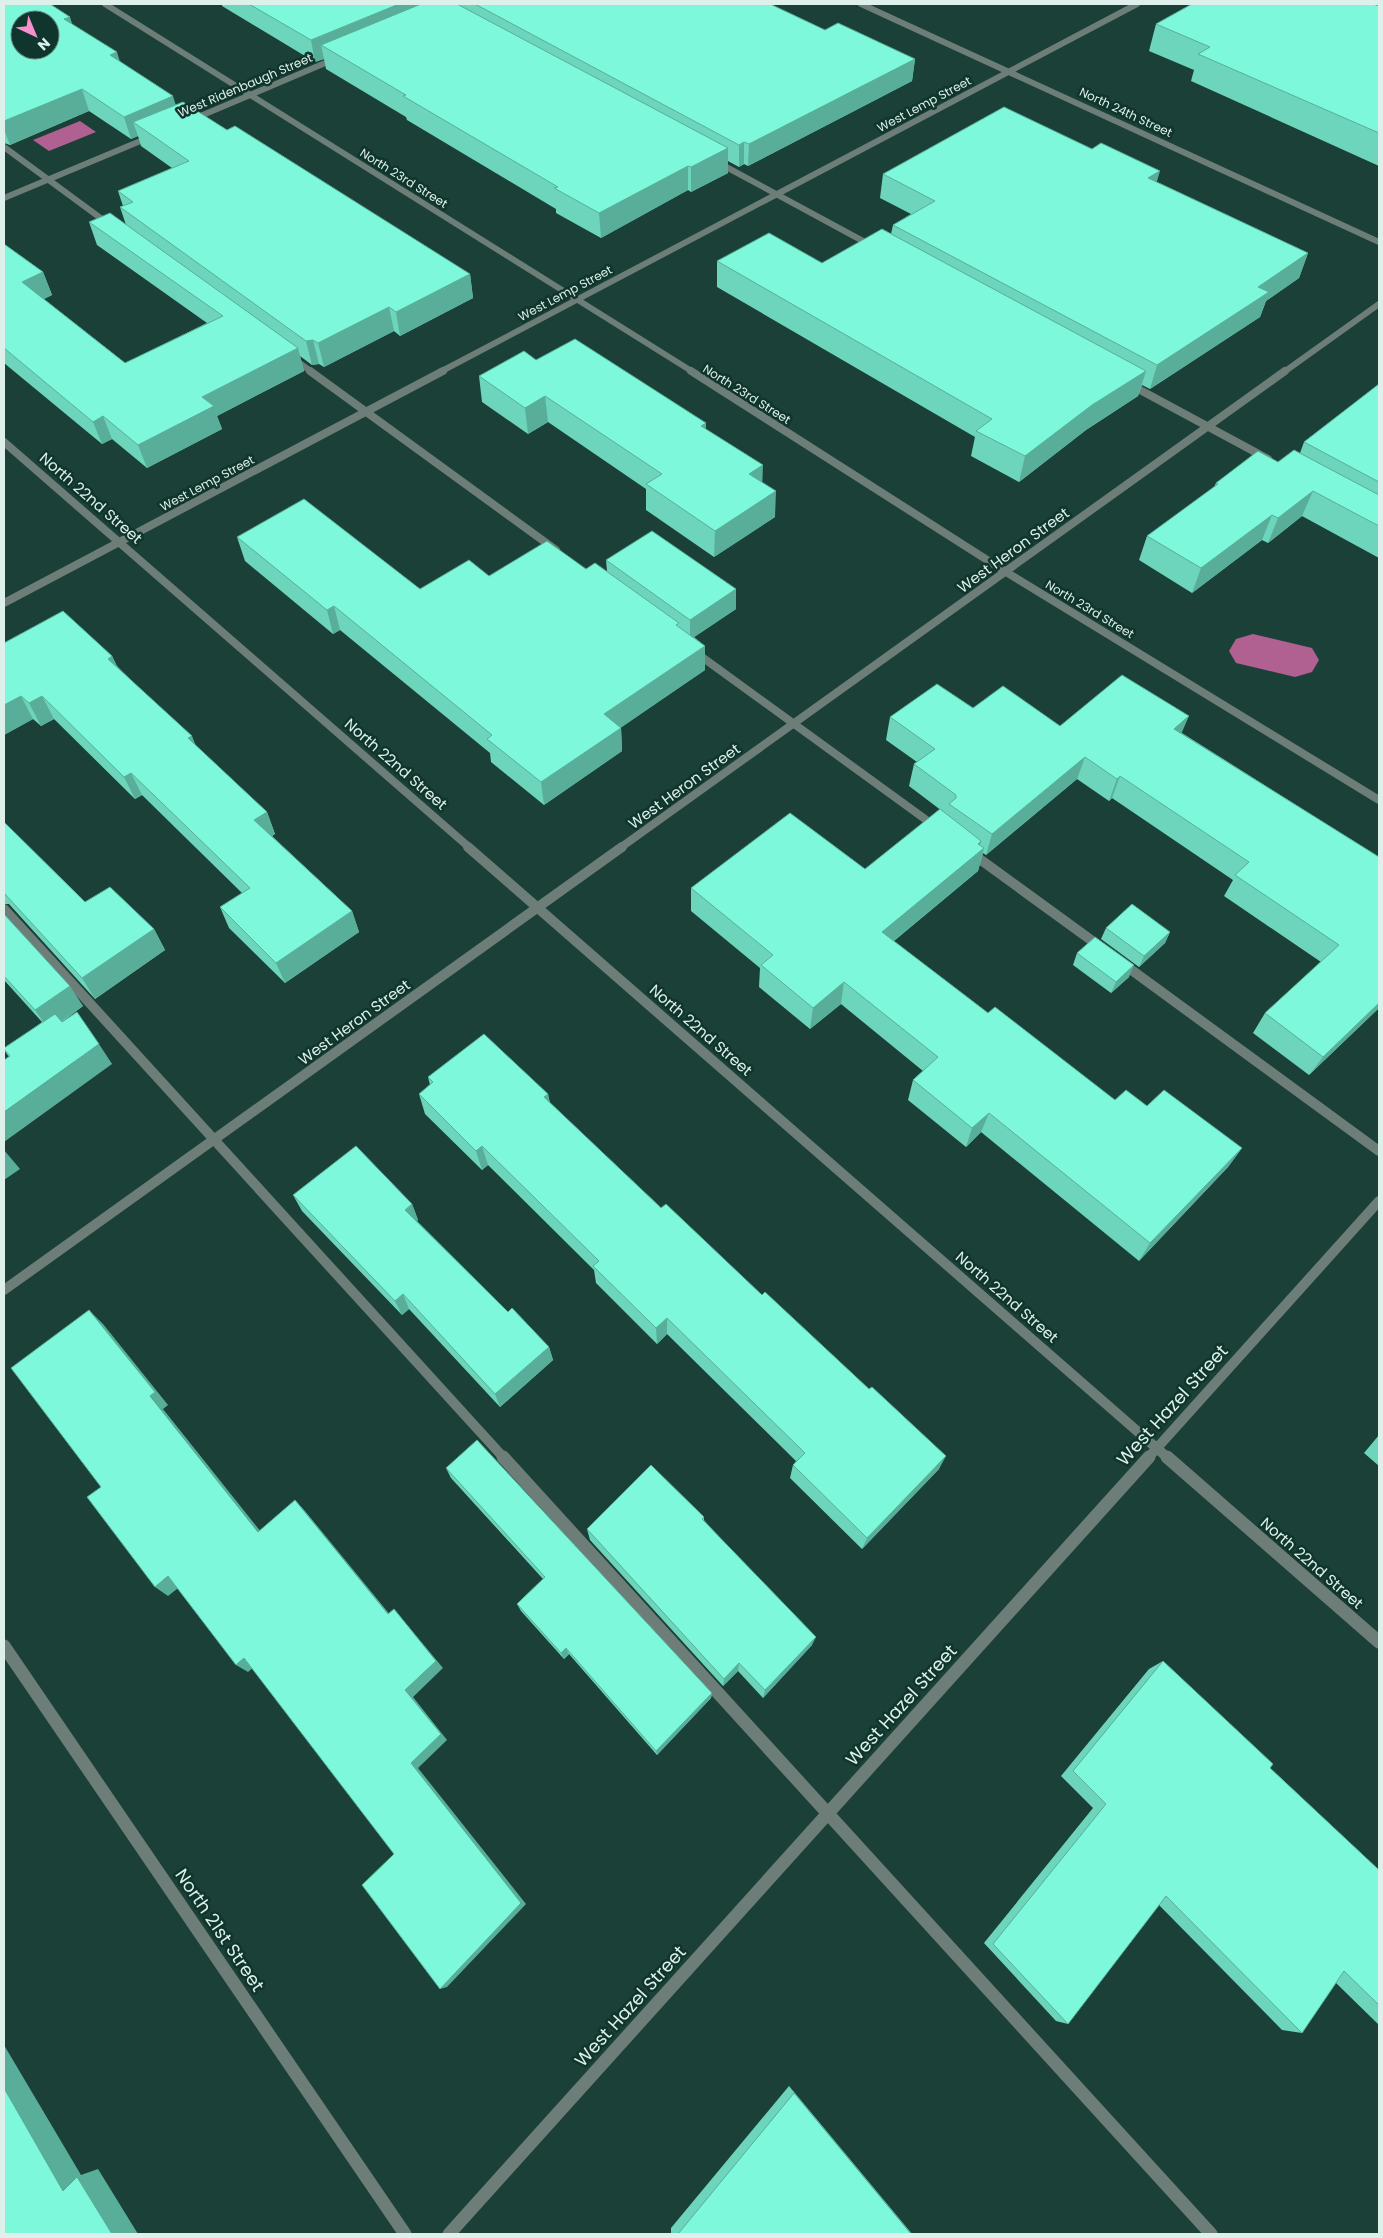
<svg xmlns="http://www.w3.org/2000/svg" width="1383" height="2238" viewBox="0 0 1383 2238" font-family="Poppins,sans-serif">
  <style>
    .water { fill: #b16191 }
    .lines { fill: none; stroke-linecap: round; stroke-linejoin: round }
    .canal { fill: #b16191; fill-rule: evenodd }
    .service-far3 { stroke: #6d7d78; stroke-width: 6 }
    .service-far2 { stroke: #6d7d78; stroke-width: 8 }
    .service-far1 { stroke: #6d7d78; stroke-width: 10 }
    .service { stroke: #6d7d78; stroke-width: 13 }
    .minor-far3 { stroke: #6d7d78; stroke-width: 6 }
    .minor-far2 { stroke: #6d7d78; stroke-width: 8 }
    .minor-far1 { stroke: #6d7d78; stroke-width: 10 }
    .minor { stroke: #6d7d78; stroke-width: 13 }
    .wall { fill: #6cd5bb }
    .shaded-wall { fill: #58ae99 }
    .building { fill: #7df8da; stroke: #58ae99; fill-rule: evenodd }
    .labels { text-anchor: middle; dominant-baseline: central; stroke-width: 5; stroke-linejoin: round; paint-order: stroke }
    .far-street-label { font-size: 12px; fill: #ddf1ea; stroke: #0f352c }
    .street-label { font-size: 15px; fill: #ddf1ea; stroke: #0f352c }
    .near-street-label { font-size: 18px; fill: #ddf1ea; stroke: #0f352c }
  </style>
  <rect width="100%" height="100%" fill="#1b4037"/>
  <path class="water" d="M80 121 96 132 49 151 33 140Z"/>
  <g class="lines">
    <path class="canal" d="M1253 634 1312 648 1319 660 1312 672 1295 677 1236 663 1229 651 1236 639Z"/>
    <path class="service-far3" d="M4 147 110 225
      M717 162 874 247
      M291 357 312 372"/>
    <path class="service-far2" d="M310 371 556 550
      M1129 384 1268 459
      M695 652 936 827"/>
    <path class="service-far1" d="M970 852 1102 948
      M4 909 504 1458
      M1122 963 1379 1151"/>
    <path class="service" d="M503 1457 1211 2234"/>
    <path class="minor-far3" d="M105 4 693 372
      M861 4 1379 242
      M191 120 337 58
      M4 198 150 137
      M440 372 1137 4
      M1284 372 1379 304"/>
    <path class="minor-far2" d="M691 371 1006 572 1379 800
      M4 442 470 848
      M4 603 443 371
      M620 848 1285 371"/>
    <path class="minor-far1" d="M468 847 1168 1458
      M4 1290 622 847
      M1148 1458 1379 1201"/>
    <path class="minor" d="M1167 1457 1379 1642
      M4 1646 405 2234
      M449 2234 1149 1457"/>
  </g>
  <path class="wall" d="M4 4 72 24 176 105 227 130 470 274 473 298 400 336 394 331 324 367 319 364 312 365 300 356 304 371 217 416 222 429 147 468 112 439 102 444 4 363V244L43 272 52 295 44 299 125 363 207 323 97 245 89 222 126 225 120 207 123 206 118 191 172 168 141 146 138 136 131 139 89 111 10 145 4 143Z
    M222 4H770L825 30 915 59 912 81 748 166 744 164 739 167 728 161V173L691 192 688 190 601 238 556 213V209L407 120 406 117 326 69 324 59 315 62 222 6Z
    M1192 4H1379V166L1191 81 1194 70 1149 51 1156 24Z
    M883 174 1157 182 1308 253 1299 278 1266 301 1260 317 1150 389 1142 385 1138 396 1086 430 1019 482 971 456 975 437 717 287V261L822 263 891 234 893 225 911 214 880 198Z
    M536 360 706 423V429L762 483 775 517 714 557 646 510V489L548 422 528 434 482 402 479 376Z
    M1379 384V558L1302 516 1268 543 1262 540 1192 593 1139 560 1147 536 1214 487 1216 483 1278 462 1300 453 1304 442Z
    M237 537 420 589 489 576 586 569 607 571 606 560 736 589V609L694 637 705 646V670L621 727 622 751 544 805 491 762 490 753 340 630 333 634 245 561Z
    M4 643 112 656 117 666 196 746 267 812 275 834 272 836 352 911 359 932 285 983 229 928 220 907 242 893 142 795 135 799 54 719 41 726 33 719 4 735Z
    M973 708 1060 726 1182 733 1379 857V1008L1309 1075 1253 1033 1265 1013 1321 962 1224 896 1233 880 1112 798 1109 801 1077 779 986 855 983 853 978 871 894 941 988 1013 1115 1100 1147 1106 1242 1148 1228 1167 1139 1261 981 1132 966 1147 908 1100 913 1080 923 1071 841 1004 810 1029 759 987 760 968 691 911V888L865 869 946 814 909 786 914 764 917 762 886 740 890 717Z
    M4 822 85 902 154 929 165 950 95 999 9 904H4Z
    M4 914 83 1006 62 1022 112 1064 9 1057 4 1050 42 1022 4 980Z
    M1106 928 1170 932 1165 943 1139 967 1101 939Z
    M1077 953 1129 977 1111 993 1073 965Z
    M428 1077 548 1094 550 1103 939 1469 862 1549 790 1478 793 1465 796 1461 667 1334 657 1344 596 1283 594 1270 488 1165 482 1170 425 1114 419 1094 430 1085Z
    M293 1195 412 1204 418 1220 417 1221 508 1312 549 1347 553 1360 500 1407 409 1309 402 1315 302 1211Z
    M1379 1435V1466L1364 1453Z
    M446 1468 712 1693 711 1698 657 1755 569 1654 564 1659 521 1611 517 1604 543 1579 451 1478Z
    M704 1517V1520L812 1645 763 1698 738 1671 723 1686 590 1540 587 1529Z
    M1163 1661 1270 1768 1379 1870V2025L1336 1983 1302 2033 1282 2030 1159 1905 1068 2024 1056 2021 984 1943 1093 1808 1061 1776 1149 1669Z
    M789 2086 912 2234H671V2228Z"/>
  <path class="shaded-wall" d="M399 4H432L321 45 324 59 315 62 311 40Z
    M70 17 77 39 64 19Z
    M117 52 124 75 110 55Z
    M915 59 912 81 748 166 749 144Z
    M82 89 89 111 10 145 4 129V121Z
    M173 96 180 119 133 122 138 136 131 139 124 117Z
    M744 142V164L739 167V145Z
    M728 148V173L691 192V167Z
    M688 166V190L601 238 599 213Z
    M1160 171 1153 195 1148 178Z
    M1308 253 1299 278 1266 301 1260 317 1150 389 1157 365 1258 287Z
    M43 272 52 295 31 305 22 282Z
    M470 274 473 298 400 336 396 312Z
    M389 307 394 331 324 367 318 343Z
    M313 340 319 364 312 365 306 341Z
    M298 348 304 371 217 416 222 429 147 468 138 445 202 397Z
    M1146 371 1138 396 1086 430 1019 482 1025 456 1092 405Z
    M545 396 548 422 528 434 525 408Z
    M103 416 112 439 102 444 93 422Z
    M706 423V449L701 426Z
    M763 465 762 491 749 474Z
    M776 491 775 517 714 557 715 531Z
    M1313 491 1302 516 1268 543 1278 518Z
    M1272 515 1262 540 1192 593 1201 568Z
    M736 589V609L690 640V620Z
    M334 606 340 630 333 634 327 610Z
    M705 646V670L606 738 604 714Z
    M112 656 123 680 108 659Z
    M21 696 33 719 4 735V705Z
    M42 696 54 719 41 726 29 703Z
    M1189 716 1179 739 1174 729Z
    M621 728 622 751 544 805 541 782Z
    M192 736 201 759 188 738Z
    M1085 757 1077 779 986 855 992 834Z
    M131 773 142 795 135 799 124 777Z
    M1120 776 1112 798 1109 801 1117 779Z
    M267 812 275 834 263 842 254 820Z
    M981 841 978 853 984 848 978 871 878 954 882 932Z
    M352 911 359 932 285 983 276 963Z
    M154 929 165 950 95 999 82 978Z
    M1170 932 1165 943 1139 967 1144 956Z
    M1134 965 1129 977 1111 993 1116 982Z
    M844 982 841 1004 810 1029 813 1008Z
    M70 986 83 1006 49 1030 35 1010Z
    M1379 1003V1008L1309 1075 1323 1057Z
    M99 1044 112 1064 4 1142V1112Z
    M548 1094 552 1114 544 1097Z
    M989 1113 981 1132 966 1147 972 1128Z
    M482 1146 488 1165 482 1170 476 1151Z
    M1242 1148 1228 1167 1139 1261 1150 1243Z
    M4 1150 20 1169 4 1180Z
    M412 1204 418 1220 411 1226 405 1210Z
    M403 1294 409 1309 402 1315 395 1301Z
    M89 1310 103 1324 168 1405 163 1409 269 1542 258 1532 150 1396Z
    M667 1318V1334L657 1344 656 1328Z
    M549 1347 553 1360 500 1407 495 1394Z
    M946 1456 939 1469 862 1549 867 1538Z
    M295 1500 305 1511 396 1622 388 1614Z
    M168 1576 182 1585 168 1596 155 1587Z
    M394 1609 443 1668 413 1697 447 1740 418 1768 526 1904 447 1987 440 1989 411 1763 405 1690Z
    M816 1637 812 1645 763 1698 765 1690Z
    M566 1648 569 1654 564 1659 561 1653Z
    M244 1658 256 1665 248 1672 236 1665Z
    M739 1663 738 1671 723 1686 724 1679Z
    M712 1693 711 1698 657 1755 656 1751Z
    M4 2045 81 2175 98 2169 138 2234H112L63 2191 4 2088Z
    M789 2086 912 2234H911L794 2093Z"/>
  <path class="building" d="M4 4H50L70 17 64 19 117 52 110 55 173 96 124 117 82 89 4 121ZM20 20H50V50H20Z
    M249 4H399L311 40Z
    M421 4H457L728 148 691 167 688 166 599 213 554 188 558 187 403 96 406 95 321 45Z
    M475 4H770L825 30 838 23 915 59 749 144 744 142 739 145Z
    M1192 4H1373L1379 6V133L1198 54 1210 47 1156 24Z
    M183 102 227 130 235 126 470 274 396 312 389 307 318 343 313 340 306 341 120 207 133 202 118 191 189 161 133 122Z
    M1004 107 1092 149 1101 143 1160 171 1148 178 1308 253 1258 287 1269 292 1157 365 893 225 935 201 883 174Z
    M110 213 298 348 202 397 214 406 138 445 103 416 93 422 4 348V244L43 272 22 282 125 363 223 316 89 222Z
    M882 229 1146 371 1092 405 1025 456 976 431 992 419 717 261 769 233 822 263Z
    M575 339 706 423 701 426 763 465 749 474 776 491 715 531 646 484 662 474 545 396 525 408 479 376 524 351 536 360Z
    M1379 384V482L1304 442Z
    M1294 450 1379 495V526L1313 491 1278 518 1272 515 1201 568 1147 536 1218 484 1216 483 1258 451 1278 462Z
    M304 499 420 589 469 560 489 576 547 541 586 569 595 563 679 623 676 625 705 646 604 714 621 728 541 782 487 739 492 735 334 606 327 610 237 537Z
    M652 531 736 589 690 620 606 560Z
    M63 611 112 656 108 659 192 736 188 738 267 812 254 820 352 911 276 963 220 907 250 888 131 773 124 777 42 696 29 703 21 696 4 705V643Z
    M1122 675 1189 716 1174 729 1379 857V1003L1323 1057 1265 1013 1339 945 1235 875 1249 862 1120 776 1117 779 1085 757 992 834 949 804 956 798V795L914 764 935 749 890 717 937 684 973 708 1003 686 1060 726Z
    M940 809 962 826 981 841 978 844 984 848 882 932 988 1013 995 1007 1115 1100 1126 1090 1147 1106 1164 1090 1242 1148 1150 1243 989 1113 972 1128 913 1080 938 1057 844 982 813 1008 761 965 773 955 691 888 790 813 865 869Z
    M4 822 85 902 110 887 154 929 82 978 4 893Z
    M1132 904 1170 932 1144 956 1106 928Z
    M4 914 70 986 35 1010 4 976Z
    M1095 937 1134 965 1116 982 1077 953Z
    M77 1012 99 1044 4 1112V1060L10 1056 4 1049V1048L55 1014 62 1022Z
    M484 1034 548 1094 544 1097 661 1208 666 1204 762 1295 765 1292 869 1389 872 1387 946 1456 867 1538 793 1465 805 1453 667 1318 656 1328 593 1266 599 1261 482 1146 476 1151 419 1094 433 1082 428 1077Z
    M356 1146 412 1204 405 1210 508 1312 512 1308 549 1347 495 1394 403 1294 395 1301 293 1195Z
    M89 1310 155 1392 150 1396 258 1532 295 1500 388 1614 394 1609 436 1661 405 1690 441 1734 411 1763 521 1903 440 1989 362 1885 394 1854 244 1658 236 1665 168 1576 155 1587 87 1497 101 1487 11 1368Z
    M477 1440 712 1693 656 1751 566 1648 561 1653 517 1604 545 1577 446 1468Z
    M651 1465 704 1517 702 1519 816 1637 765 1690 739 1663 724 1679 587 1529Z
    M1163 1661 1273 1764 1270 1768 1379 1870V2005L1344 1971 1302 2033 1166 1896 1068 2024 993 1944 1106 1804 1073 1771Z
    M4 2088 63 2191 77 2177 112 2234H4Z
    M794 2093 911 2234H678Z"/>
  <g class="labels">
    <g class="far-street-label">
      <text transform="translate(245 85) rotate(-23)">West Ridenbaugh Street</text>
      <text transform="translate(924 104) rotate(-28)">West Lemp Street</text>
      <text transform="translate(1126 112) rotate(25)">North 24th Street</text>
      <text transform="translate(404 178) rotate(32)">North 23rd Street</text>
      <text transform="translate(565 293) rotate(-28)">West Lemp Street</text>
      <text transform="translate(747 394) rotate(32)">North 23rd Street</text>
      <text transform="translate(207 483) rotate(-28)">West Lemp Street</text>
      <text transform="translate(1090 609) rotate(31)">North 23rd Street</text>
    </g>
    <g class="street-label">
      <text transform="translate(91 498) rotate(41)">North 22nd Street</text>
      <text transform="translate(1013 550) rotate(-36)">West Heron Street</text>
      <text transform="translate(396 764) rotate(41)">North 22nd Street</text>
      <text transform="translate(684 786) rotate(-36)">West Heron Street</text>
      <text transform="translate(354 1022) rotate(-36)">West Heron Street</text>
      <text transform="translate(701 1030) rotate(41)">North 22nd Street</text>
      <text transform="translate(1007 1297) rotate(41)">North 22nd Street</text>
      <text transform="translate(1312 1563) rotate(41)">North 22nd Street</text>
    </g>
    <g class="near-street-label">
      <text transform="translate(1172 1405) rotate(-48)">West Hazel Street</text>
      <text transform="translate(901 1705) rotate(-48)">West Hazel Street</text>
      <text transform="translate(220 1930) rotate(56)">North 21st Street</text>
      <text transform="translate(630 2006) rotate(-48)">West Hazel Street</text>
    </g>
  </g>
  <rect width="1383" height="2238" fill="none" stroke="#ddf1ea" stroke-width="10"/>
  <g transform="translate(35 35) rotate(136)"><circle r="24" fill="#0f352c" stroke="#618078"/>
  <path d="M0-4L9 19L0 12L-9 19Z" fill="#f790cd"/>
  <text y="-8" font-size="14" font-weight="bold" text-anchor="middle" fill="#ddf1ea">N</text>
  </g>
</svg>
